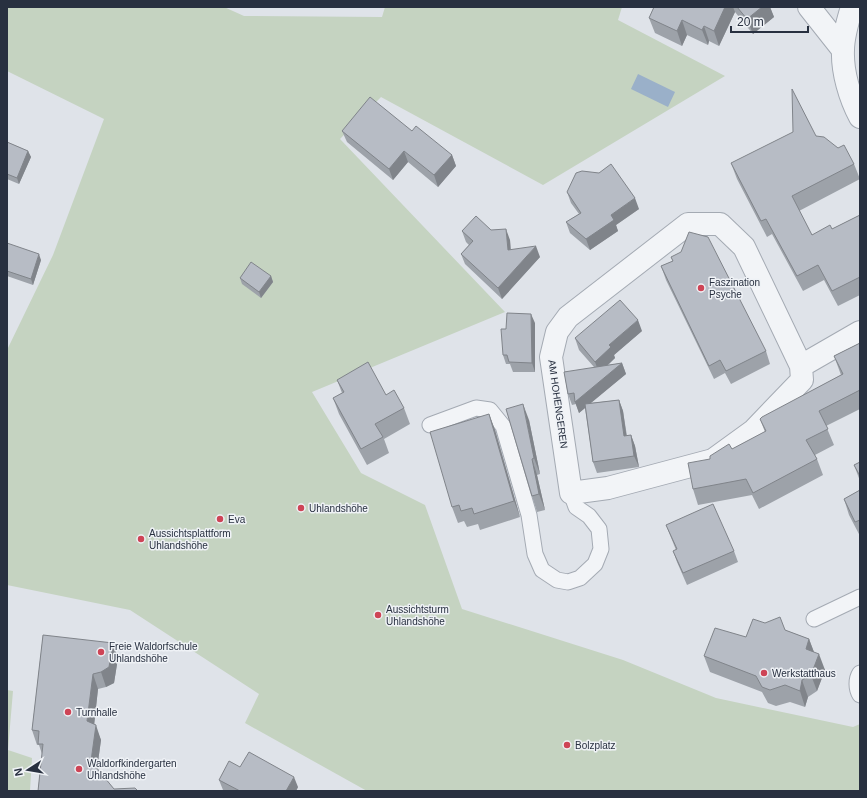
<svg xmlns="http://www.w3.org/2000/svg" width="867" height="798" viewBox="0 0 867 798" font-family="Helvetica,sans-serif">
  <style>
    .green { fill: #c5d3c1 }
    .water { fill: #9ab0c9 }
    .lines { fill: none; stroke-linecap: round; stroke-linejoin: round }
    .lane-casing { stroke: #a4aab3; stroke-width: 17 }
    .street-casing { stroke: #a4aab3; stroke-width: 24 }
    .lane { stroke: #f2f4f7; stroke-width: 15 }
    .street { stroke: #f2f4f7; stroke-width: 22 }
    .wall { fill: #9da2a9 }
    .shaded-wall { fill: #80848a }
    .building { fill: #b7bcc5; stroke: #80848a }
    .poi-dot { fill: #ce4456; stroke: #eff2f6; stroke-width: 1.5 }
    .labels { text-anchor: middle; dominant-baseline: central; stroke-width: 3; stroke-linejoin: round; paint-order: stroke }
    .poi-label { font-size: 10px; fill: #283040; stroke: #eff2f6; text-anchor: start }
    .street-label { font-size: 10px; fill: #283040; stroke: #eff2f6 }
  </style>
  <rect width="100%" height="100%" fill="#dfe3e9"/>
  <path class="green" d="M7 7H224L244 16 382 17 385 7H622L618 20 725 76 543 185 381 97 340 139 505 312 312 392 361 473 425 505 462 609 623 660 716 698 853 727 860 724V791H367L245 723 259 694 130 610 7 585V350L53 255 104 119 7 71Z
    M7 690 13 691 8 750 32 758 30 791H7Z"/>
  <path class="water" d="M638 74 675 92 668 107 631 89Z"/>
  <g class="lines">
    <defs>
      <path id="lane" d="M430 425 476 408 490 410 503 426 529 515 535 554 542 570 557 580 568 582 580 578 595 564 601 549 599 529 589 516 576 507 571 493
        M814 619 860 597
        M860 673C856 679 856 689 860 695"/>
      <path id="street" d="M809 7 843 50
        M852 7C848 20 843 36 843 50 842 72 850 98 860 117
        M688 224H720L744 247 801 366 802 380 753 431 713 460 608 488 571 493 551 357 557 332 568 317Z
        M801 366 860 332"/>
    </defs>
    <use href="#lane" class="lane-casing"/>
    <use href="#street" class="street-casing"/>
    <use href="#lane" class="lane"/>
    <use href="#street" class="street"/>
  </g>
  <path class="wall" d="M654 7H770L774 17 753 34 735 12 719 46 709 41 708 45 687 35 682 46 655 33 649 18Z
    M342 131H412L452 155 456 166 438 187 408 162 393 180 347 142Z
    M816 136 854 164 860 179 799 211 812 235 832 229 860 215V295L838 306 824 280 803 291 772 234 767 237 737 179 731 163Z
    M7 142 28 151 31 157 19 184 7 179Z
    M567 192 639 209 616 225 618 231 590 250 570 233 566 222 579 214 571 203Z
    M491 230 510 240 511 250 540 257 502 299 465 264 461 254 469 245 466 242 462 231Z
    M7 243 41 260 33 285 7 276Z
    M671 257 766 351 770 364 731 384 725 373 714 379 666 280 661 266 673 261Z
    M271 276 273 282 261 298 242 284 240 278Z
    M535 323V372H513L510 364H506L503 355 506 329Z
    M642 331 614 355 615 358 608 365 622 363 626 374 590 403 619 400 623 411 627 436 631 435 635 446 639 467 597 473 593 462 585 408 579 413 576 404 572 405 568 394 594 367 579 350 575 338Z
    M860 343V409L826 426 834 445 815 455 817 459 823 475 759 509 752 495 698 505 693 489 710 459 732 449 765 432 760 419 841 375 834 356Z
    M337 380 386 395 404 408 410 424 384 439 389 453 367 465 339 414 333 398 342 393Z
    M489 414 495 430 520 517 480 530 478 524 467 527 464 521 458 523 452 507Z
    M529 420 540 474 537 475 545 510 537 512 532 496Z
    M860 462V481L854 465Z
    M860 490V536L849 515 844 499Z
    M666 525 734 551 738 562 687 585 677 562 673 551 676 550Z
    M785 630 809 639 814 652 825 670 817 691 808 697 805 707 790 702 776 706 768 703 762 692 710 672 704 656 746 637Z
    M43 635 118 658 114 683 106 687 98 689 94 724 101 740 97 769 114 789 138 791H38L42 754 39 745H37L32 730Z
    M240 767 298 787 296 791 223 790 219 780Z"/>
  <path class="shaded-wall" d="M725 7H733L735 12 719 46 714 31Z
    M762 7H770L774 17 753 34 747 19Z
    M682 20 687 35 682 46 677 31Z
    M704 26 709 41 708 45 702 30Z
    M28 151 31 157 19 184 17 178Z
    M404 151 408 162 393 180 389 169Z
    M452 155 456 166 438 187 434 175Z
    M635 198 639 209 616 225 618 231 590 250 586 239 611 215Z
    M506 229 510 240 511 260 508 250Z
    M536 246 540 257 502 299 498 288Z
    M39 254 41 260 33 285 31 279Z
    M271 276 273 282 261 298 259 292Z
    M531 314 535 323V372L532 363Z
    M638 320 642 331 614 355 615 358 599 373 595 362 609 345Z
    M622 363 626 374 579 413 575 402Z
    M619 400 623 411 628 447 624 436Z
    M523 404 529 420 540 474 534 458Z
    M489 414 495 430 520 517 514 501Z
    M631 435 635 446 639 467 634 456Z
    M532 459 537 475 545 510 539 494Z
    M809 639 815 655 806 649Z
    M113 643 118 658 114 683 106 687 101 672Z
    M819 654 825 670 817 691 811 675Z
    M93 674 98 689 93 736 87 721Z
    M802 680 808 697 805 707 800 691Z
    M96 725 101 740 96 776 91 761Z
    M294 777 298 787 296 791H286Z"/>
  <path class="building" d="M654 7H725L714 31 704 26 702 30 682 20 677 31 649 18Z
    M737 7H762L747 19Z
    M792 89 816 136 824 137 838 148 844 145 854 164 792 196 812 235 830 225 832 229 860 215V277L832 291 818 265 797 276 766 219 761 221 731 163 793 132Z
    M370 97 412 131 416 126 452 155 434 175 404 151 389 169 342 131Z
    M7 142 28 151 17 178 7 174Z
    M611 164 635 198 611 215 614 220 586 239 566 222 581 213 567 192 576 173 582 171 599 173Z
    M476 216 491 230 506 229 508 250 536 246 498 288 461 254 473 241 462 231Z
    M689 232 708 237 766 351 726 371 720 360 709 366 661 266 673 261 671 257 681 252Z
    M7 243 39 254 31 279 7 271Z
    M251 262 271 276 259 292 240 278Z
    M620 300 638 320 609 345 611 347 595 362 575 338Z
    M507 313 531 314 532 363 509 362 507 355H503L501 329H506Z
    M860 343V390L819 411 828 429 806 440 817 459 753 493 746 479 693 489 688 463 710 459V456L729 444 732 449 766 431 760 419 762 417 843 374 834 356Z
    M368 362 386 395 394 390 404 408 375 424 383 437 361 449 333 398 344 392 337 380Z
    M622 363 575 402 574 393 568 394 564 372Z
    M619 400 624 436 631 435 634 456 593 462 585 404Z
    M523 404 534 458 532 459 539 494 532 496 506 409Z
    M489 414 514 501 474 514 472 508 461 511 459 505 452 507 430 432Z
    M860 462V476L854 465Z
    M860 490V520L855 522 844 499Z
    M713 504 734 551 683 573 673 551 677 549 666 525Z
    M780 617 785 630 809 639 806 649 819 654 811 675 802 680 800 691 785 685 770 690 762 687 756 676 704 656 715 628 746 637 753 619 765 623Z
    M43 635 113 643 109 667 101 672 93 674 87 721 96 725 91 761 114 789 135 788 138 791H38L43 744H38L39 731 32 730Z
    M249 752 294 777 286 791H240L219 780 229 761 240 767Z"/>
  <g class="poi-dot">
    <circle cx="701" cy="288" r="4"/>
    <circle cx="301" cy="508" r="4"/>
    <circle cx="220" cy="519" r="4"/>
    <circle cx="141" cy="539" r="4"/>
    <circle cx="378" cy="615" r="4"/>
    <circle cx="101" cy="652" r="4"/>
    <circle cx="764" cy="673" r="4"/>
    <circle cx="68" cy="712" r="4"/>
    <circle cx="567" cy="745" r="4"/>
    <circle cx="79" cy="769" r="4"/>
  </g>
  <g class="labels">
    <g class="poi-label">
      <text x="709" y="282">Faszination<tspan x="709" dy="12">Psyche</tspan></text>
      <text x="309" y="508">Uhlandshöhe</text>
      <text x="228" y="519">Eva</text>
      <text x="149" y="533">Aussichtsplattform<tspan x="149" dy="12">Uhlandshöhe</tspan></text>
      <text x="386" y="609">Aussichtsturm<tspan x="386" dy="12">Uhlandshöhe</tspan></text>
      <text x="109" y="646">Freie Waldorfschule<tspan x="109" dy="12">Uhlandshöhe</tspan></text>
      <text x="772" y="673">Werkstatthaus</text>
      <text x="76" y="712">Turnhalle</text>
      <text x="575" y="745">Bolzplatz</text>
      <text x="87" y="763">Waldorfkindergarten<tspan x="87" dy="12">Uhlandshöhe</tspan></text>
    </g>
    <g class="street-label">
      <text transform="translate(558 404) rotate(82)">AM HOHENGEREN</text>
    </g>
  </g>
  <rect width="867" height="798" fill="none" stroke="#283040" stroke-width="16"/>
  <g transform="translate(28 770) rotate(258)" stroke="#eff2f6" stroke-width="3" paint-order="stroke">
  <path d="M0-3L7 15L0 10L-7 15Z" fill="#283040"/>
  <text y="-6" font-size="11" font-weight="bold" text-anchor="middle" fill="#283040">N</text>
  </g>
  <path d="M731 26v6h77v-6" fill="none" stroke="#283040" stroke-width="2"/>
  <text x="737" y="26" font-size="12" fill="#283040" stroke="#eff2f6" stroke-width="3" paint-order="stroke">20 m</text>
</svg>
